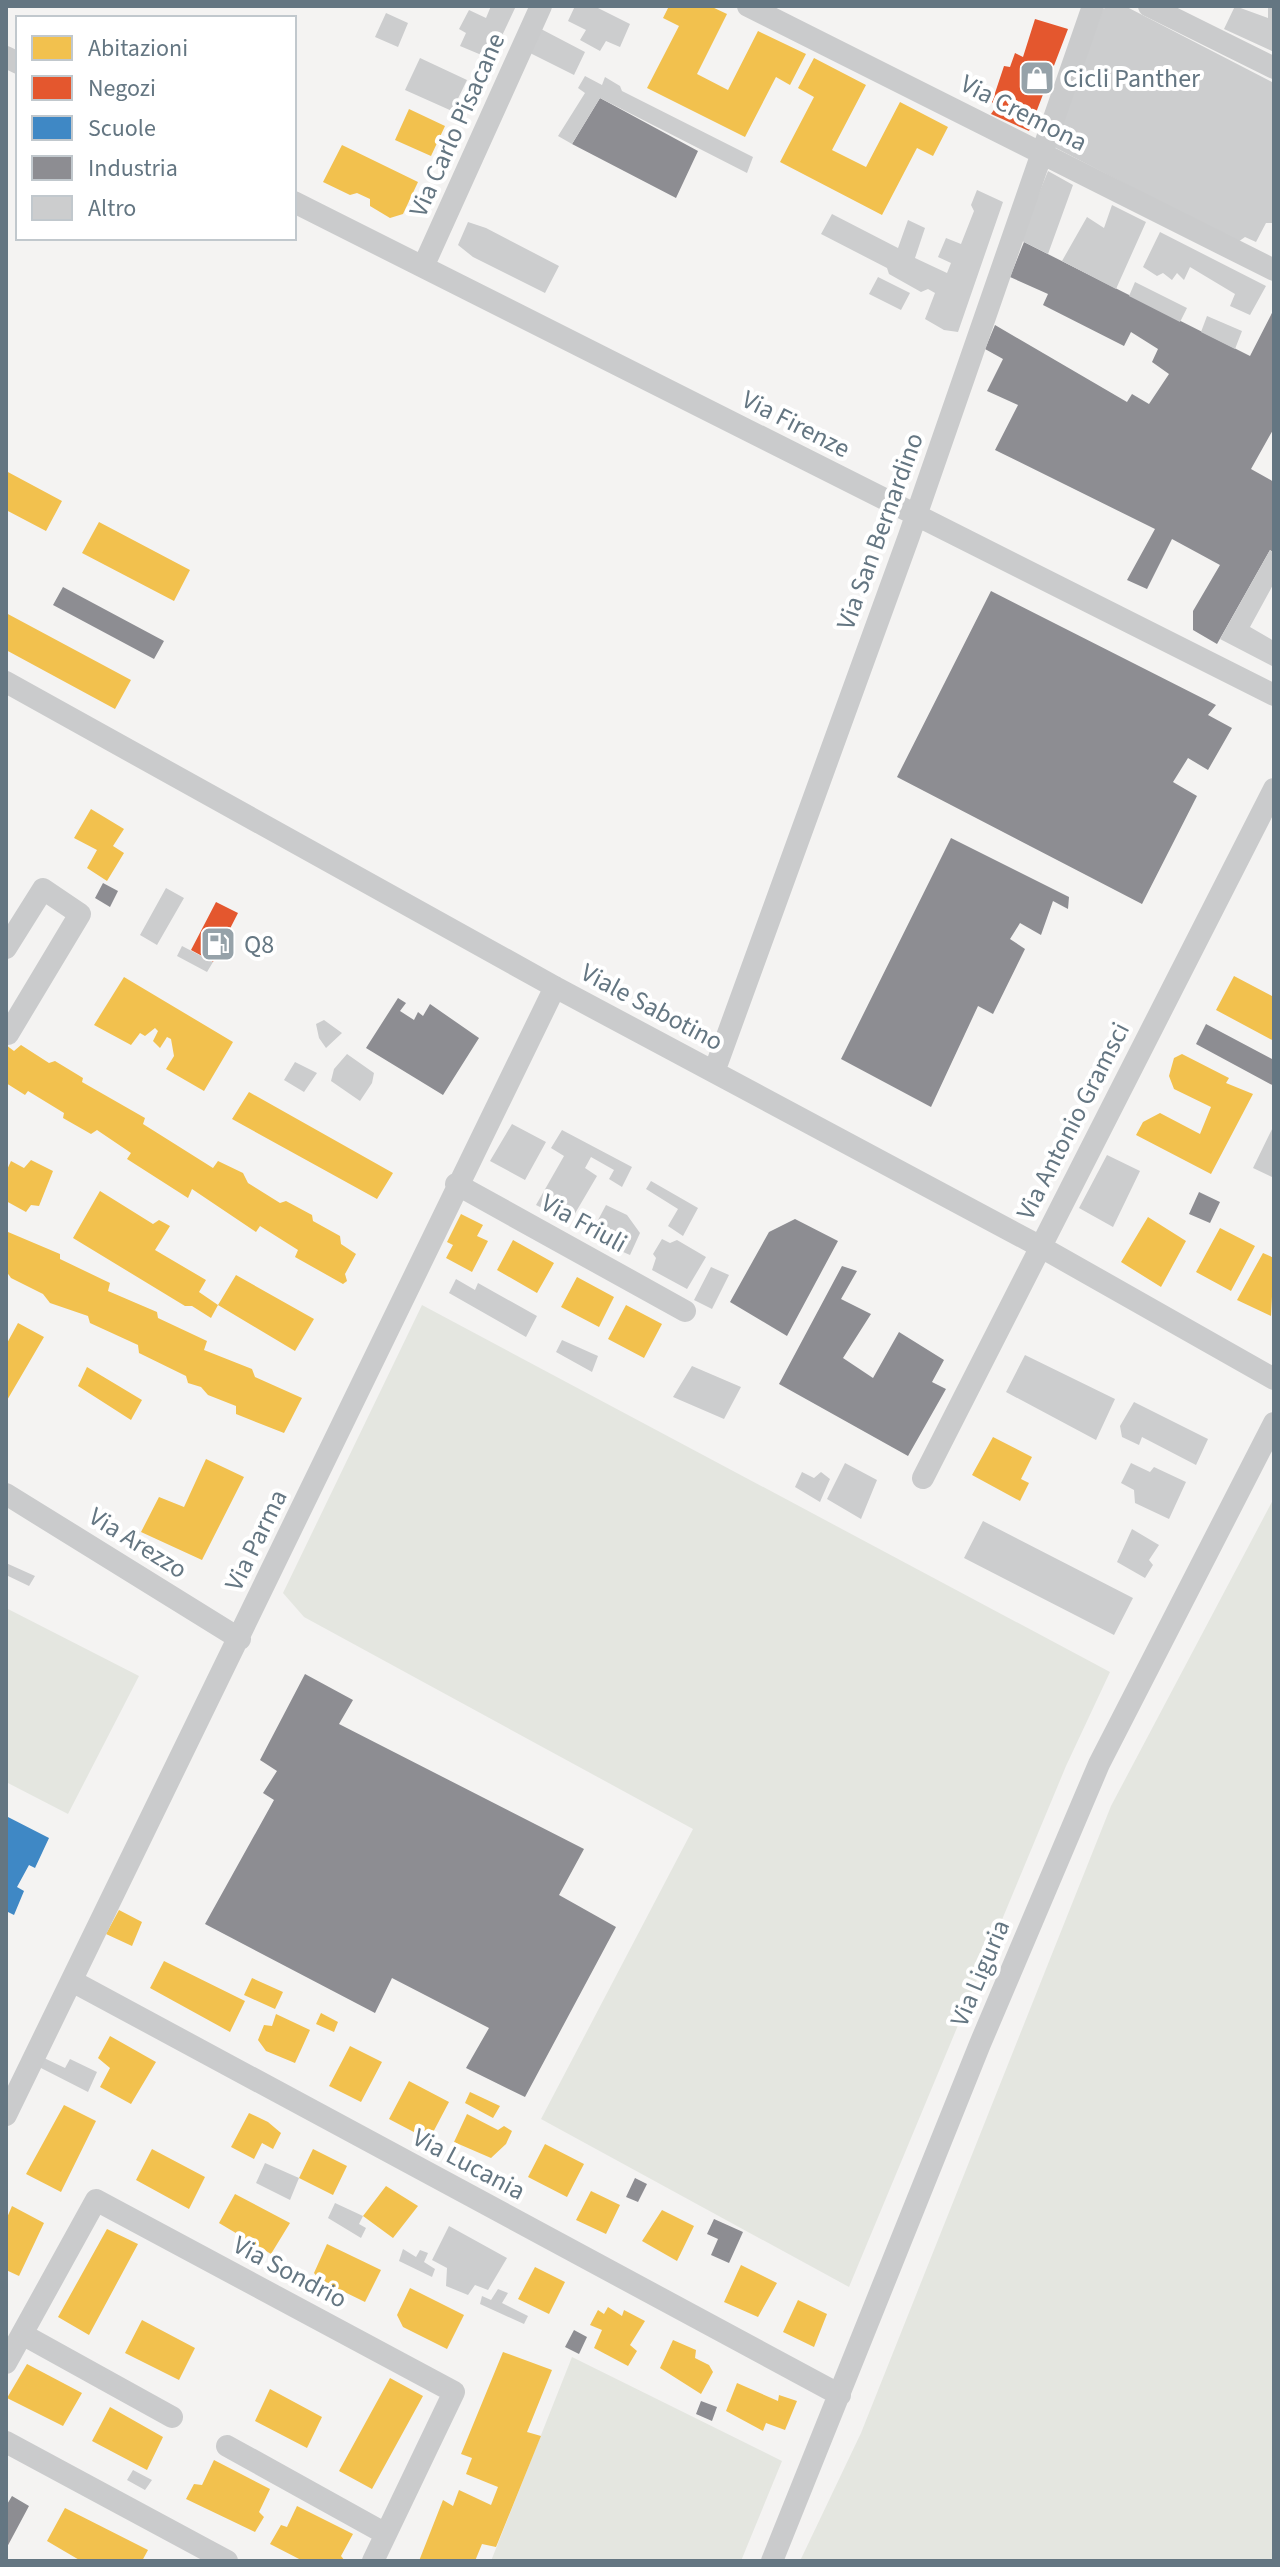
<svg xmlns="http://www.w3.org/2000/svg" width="1280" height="2567" viewBox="0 0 1280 2567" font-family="'Source Sans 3',sans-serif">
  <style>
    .green { fill: #e4e6e0 }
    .homes { fill: #f2c14e }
    .shops { fill: #e4572e }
    .schools { fill: #3f88c5 }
    .industry { fill: #8d8d92 }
    .building { fill: #cccdce }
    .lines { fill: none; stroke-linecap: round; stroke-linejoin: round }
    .minor { stroke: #cacbcc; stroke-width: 22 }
    .labels { text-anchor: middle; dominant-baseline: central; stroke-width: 8; stroke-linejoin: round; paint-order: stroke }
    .poi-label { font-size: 26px; fill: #647682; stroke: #fff; text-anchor: start }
    .street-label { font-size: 26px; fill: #647682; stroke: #fff }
  </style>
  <rect width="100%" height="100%" fill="#f4f3f2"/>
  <path class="green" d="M422 1305 1110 1672 1066 1766 849 2287 541 2119 693 1829 304 1617 283 1593Z
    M1274 1498V2561H800L861 2433 1111 1806Z
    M6 1608 139 1676 68 1814 6 1782Z
    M572 2357 782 2461 741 2561H491Z"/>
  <path class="homes" d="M669 6H710L727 14 697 74 728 90 758 31 806 54 790 85 776 77 745 137 647 88 679 26 663 18Z
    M814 58 866 85 832 150 866 167 900 102 948 127 933 156 917 148 882 215 780 162 814 97 798 88Z
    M409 109 445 126 431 156 395 140Z
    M342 145 418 182 403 214 390 218 370 206V199L357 193 350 195 323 182Z
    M6 471 62 501 46 531 6 510Z
    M99 522 190 570 174 601 82 553Z
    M6 613 131 680 115 709 6 650Z
    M91 809 124 829 113 846 124 853 107 881 87 868 97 850 74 838Z
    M1234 976 1274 997V1041L1216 1010Z
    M124 977 233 1042 204 1091 166 1069 174 1056 171 1039 167 1037 160 1048 153 1041 158 1031 155 1028 145 1036 140 1033 131 1045 94 1025Z
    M6 1045 14 1051 21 1045 49 1063 55 1061 83 1078 82 1082 145 1118 143 1124 213 1168 218 1161 243 1173 248 1183 280 1203 286 1201 312 1215 313 1221 340 1236 341 1244 356 1254 345 1274 347 1281 343 1284 295 1257 298 1250 260 1226 256 1232 192 1189 188 1198 127 1159 131 1153 97 1130 91 1134 63 1118 64 1113 28 1091 25 1095 6 1083Z
    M1182 1054 1229 1078 1226 1083 1253 1094 1211 1174 1136 1135 1143 1122 1160 1113 1200 1134 1211 1107 1174 1089 1169 1076 1174 1058Z
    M249 1092 393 1173 377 1199 232 1119Z
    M31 1160 53 1171 39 1206 31 1205 26 1212 6 1201V1172L11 1161 24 1168Z
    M100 1191 153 1224 159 1220 170 1226 155 1250 206 1280 199 1292 218 1305 236 1275 314 1319 295 1351 218 1305 211 1318 192 1306H185L73 1238Z
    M461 1214 483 1225 477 1236 488 1241 472 1272 446 1258 453 1245 447 1242Z
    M1148 1217 1186 1241 1161 1287 1121 1262Z
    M1220 1228 1255 1246 1231 1291 1196 1272Z
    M8 1232 60 1254V1259L110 1283 108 1291 157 1312 158 1318 207 1341 204 1350 252 1369 255 1377 302 1398 284 1433 236 1414V1406L208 1395 201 1387 188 1383 186 1376 139 1353 138 1345 90 1323 88 1316 50 1303 43 1294 11 1278 6 1271Z
    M513 1240 554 1263 537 1293 497 1270Z
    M1263 1253 1274 1258 1271 1316 1237 1300Z
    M577 1277 614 1297 599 1327 561 1307Z
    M626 1305 662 1324 644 1358 608 1339Z
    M18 1323 44 1337 6 1402V1345Z
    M87 1367 142 1400 131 1420 78 1386Z
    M993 1437 1032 1457 1021 1479 1029 1483 1020 1501 972 1475Z
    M206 1459 244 1477 202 1560 141 1532 159 1497 184 1507Z
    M119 1910 142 1922 132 1946 106 1934Z
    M164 1961 245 2001 230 2032 150 1988Z
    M252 1978 283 1992 275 2009 244 1995Z
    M321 2013 338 2022 334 2032 316 2024Z
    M276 2014 310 2030 295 2063 266 2051 258 2040 264 2025 272 2026Z
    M110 2036 156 2062 131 2104 100 2087 110 2068 98 2058Z
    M350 2046 382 2062 361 2102 329 2086Z
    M409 2081 449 2102 429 2140 389 2119Z
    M470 2092 500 2106 493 2118 465 2103Z
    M64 2105 96 2121 61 2192 26 2174Z
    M249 2113 268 2122 281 2133 273 2149 262 2143 254 2159 231 2147Z
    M467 2114 498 2130 504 2126 512 2131 506 2144 491 2158 454 2142Z
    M545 2144 584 2164 567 2197 528 2177Z
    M152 2149 205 2177 189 2209 136 2180Z
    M313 2149 347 2166 333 2195 299 2178Z
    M386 2186 418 2206 393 2238 363 2216Z
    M591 2191 620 2205 606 2234 576 2220Z
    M235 2194 290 2223 271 2254 219 2223Z
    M12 2206 44 2223 19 2276 6 2270V2220Z
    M662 2210 694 2226 677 2261 642 2241Z
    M107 2229 138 2244 89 2335 58 2317Z
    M327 2244 381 2270 365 2302 320 2280 314 2273Z
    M741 2265 777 2283 758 2317 724 2302Z
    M535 2267 565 2282 549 2314 518 2299Z
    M410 2288 464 2315 447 2349 403 2327 397 2315Z
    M798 2300 827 2314 814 2347 783 2332Z
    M608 2307 622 2316 624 2310 645 2321 630 2345 637 2351 628 2366 594 2348 602 2330 590 2325 598 2310 604 2314Z
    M142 2320 195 2348 179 2380 125 2353Z
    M673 2340 696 2350 695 2358 709 2365 713 2372 701 2394 660 2368Z
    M503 2352 552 2370 527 2432 541 2436 496 2547 482 2544 475 2561H419L443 2500 453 2506 459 2490 491 2505 498 2487 466 2474 472 2458 461 2454Z
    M27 2364 82 2393 63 2426 7 2398Z
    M390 2378 423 2396 372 2489 339 2471Z
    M737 2383 778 2401 779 2395 797 2401 785 2430 766 2423 763 2431 726 2411Z
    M270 2389 322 2417 307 2448 255 2421Z
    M110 2407 163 2437 147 2470 92 2441Z
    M214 2460 270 2489 259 2512 264 2517 255 2532 186 2499 194 2484 202 2485Z
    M297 2506 353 2534 341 2556 345 2561H303L270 2544 281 2525 287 2527Z
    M65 2508 148 2550 142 2561H81L47 2541Z"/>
  <path class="shops" d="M1035 19 1068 29 1029 131 991 114 996 107 992 102 1004 66 1010 67 1015 53 1023 57Z
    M216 902 238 913 213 962 191 950Z"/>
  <path class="schools" d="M6 1816 49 1838 35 1868 29 1865 17 1887 24 1891 14 1915 6 1911Z"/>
  <path class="industry" d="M600 98 698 151 676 198 572 144Z
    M1024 242 1250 356 1274 309V428L1251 469 1274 482V553L1270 550 1217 644 1193 630V611L1220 565 1172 539 1147 589 1127 580 1155 529 995 450 1018 405 987 391 1003 359 985 349 995 325 1127 402 1132 394 1149 404 1169 374 1152 362 1158 349 1131 332 1124 346 1043 305 1048 294 1010 277Z
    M63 587 164 641 154 659 53 605Z
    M991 591 1216 705 1208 715 1232 728 1208 770 1188 758 1173 782 1197 796 1142 904 897 777Z
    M951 838 1069 897 1068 909 1053 901 1041 935 1020 923 1010 939 1025 949 993 1014 978 1006 931 1107 841 1059Z
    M103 883 118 891 110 907 95 898Z
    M398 998 406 1003 400 1011 414 1020 418 1012 423 1016 430 1004 479 1038 443 1095 366 1048Z
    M1206 1024 1274 1060V1086L1196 1044Z
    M1199 1192 1220 1202 1210 1223 1189 1214Z
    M795 1219 838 1241 787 1336 730 1302 769 1232Z
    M842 1266 857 1271 841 1299 871 1314 843 1358 873 1378 899 1332 944 1360 932 1382 946 1389 908 1456 779 1384Z
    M305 1674 353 1700 339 1724 584 1849 559 1895 616 1927 525 2097 466 2068 489 2028 392 1978 375 2013 205 1924 274 1800 263 1793 277 1771 260 1760Z
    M635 2178 647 2184 638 2202 626 2197Z
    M714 2219 743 2232 729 2263 711 2255 718 2239 707 2234Z
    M574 2330 587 2337 579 2354 565 2347Z
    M701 2401 717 2407 712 2421 696 2414Z
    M12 2496 29 2506 6 2549V2506Z"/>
  <path class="building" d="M491 6H516L491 59 460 46 466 33 459 29 469 10 486 18Z
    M575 6H594L630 24 620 47 606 41 600 51 580 40 586 30 568 21Z
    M1109 6H1125L1274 83V223H1266L1256 242 1245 237 1238 242 1054 147 1103 9Z
    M1235 6 1268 18V6H1274V52L1224 29Z
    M386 13 408 23 398 47 375 37Z
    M541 29 585 52 574 75 530 53Z
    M420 58 467 80 452 111 405 90Z
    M585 76 602 85 605 77 620 86 622 91 753 157 747 173 600 98 572 144 558 136 585 93 578 88Z
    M1048 171 1073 185 1048 254 1020 240Z
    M977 190 1003 202 958 332 944 330 925 319 935 293 928 289 921 292 889 274 887 268 821 234 832 214 898 248 908 220 925 228 915 258 947 273 951 263 938 257 946 238 961 244 974 211 971 205Z
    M1112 205 1146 222 1116 289 1062 261 1087 217 1104 228Z
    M468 222 486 228 559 266 545 293 473 257 458 245Z
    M1160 232 1266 286 1250 315 1230 306 1235 294 1190 267 1184 280 1177 273 1172 280 1163 273 1157 276 1143 267Z
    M878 277 910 293 901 310 869 294Z
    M1135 282 1187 308 1180 322 1129 296Z
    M1207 316 1242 331 1235 349 1201 332Z
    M1270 550 1274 553V583L1250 627 1274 641V667L1220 639Z
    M166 888 184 898 157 945 140 935Z
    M182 946 213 962 207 972 177 956Z
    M324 1020 342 1033 326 1048 319 1038 316 1024Z
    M347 1054 374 1073 372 1083 360 1101 331 1081 334 1069Z
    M295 1062 317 1073 304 1092 284 1080Z
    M512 1124 546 1142 525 1180 490 1161Z
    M1274 1125V1178L1253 1168Z
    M562 1130 632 1167 622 1187 609 1179 614 1170 591 1157 585 1168 597 1176 570 1222 536 1205 564 1156 551 1148Z
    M1107 1155 1140 1171 1113 1227 1079 1208Z
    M651 1181 698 1208 683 1236 668 1226 678 1209 646 1189Z
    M606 1205 627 1215 640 1233 630 1255 589 1237Z
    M662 1239 670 1243 677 1240 706 1257 687 1289 652 1270 656 1258 653 1254Z
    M711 1267 729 1275 712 1309 694 1300Z
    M456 1279 475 1290 478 1283 537 1316 526 1337 449 1293Z
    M562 1340 598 1356 592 1372 556 1352Z
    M1025 1355 1115 1399 1096 1440 1006 1392Z
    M692 1366 741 1387 724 1419 673 1397Z
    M1134 1402 1208 1439 1196 1465 1142 1437 1139 1445 1122 1437 1120 1426Z
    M845 1463 877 1480 861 1519 827 1499Z
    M1131 1463 1150 1472 1154 1467 1186 1482 1169 1519 1135 1503 1134 1490 1121 1483Z
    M802 1472 814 1478 821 1472 830 1479 820 1502 795 1487Z
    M983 1521 1133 1598 1114 1635 964 1558Z
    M1132 1529 1159 1545 1149 1560 1153 1565 1145 1578 1117 1562Z
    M6 1563 35 1576 29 1586 6 1575Z
    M44 2058 65 2068 70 2059 97 2072 88 2092 39 2067Z
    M265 2163 299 2178 290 2200 256 2183Z
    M335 2203 363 2216 359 2224 366 2228 361 2238 328 2218Z
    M449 2226 507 2258 488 2290 475 2285 468 2295 446 2286 447 2268 432 2260Z
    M403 2249 416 2257 420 2250 428 2253 424 2262 435 2269 432 2277 399 2261Z
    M498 2289 508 2293 502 2303 528 2316 524 2324 480 2304 482 2296 491 2300Z
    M133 2470 152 2480 145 2490 127 2480Z"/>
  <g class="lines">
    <path class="minor" d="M748 6 1274 270
      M1149 6 1274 68
      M6 57 18 63
      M294 202 1274 695
      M423 267 541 6
      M6 682 555 987 1041 1247 1274 1379
      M6 948 43 889 80 914 8 1034 6 1033
      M714 1072 909 536 1093 6
      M456 1184 685 1311
      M923 1478 1274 789
      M6 1494 240 1639
      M72 1981 840 2395
      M6 2115 555 987
      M22 2334 172 2417
      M6 2363 96 2200 454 2392 373 2561
      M6 2442 227 2561
      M227 2446 386 2534
      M772 2561 980 2044 1099 1764 1274 1423"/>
  </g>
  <defs>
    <symbol id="shop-square" viewBox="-11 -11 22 22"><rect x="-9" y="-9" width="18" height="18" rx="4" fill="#96a2a9" stroke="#fff"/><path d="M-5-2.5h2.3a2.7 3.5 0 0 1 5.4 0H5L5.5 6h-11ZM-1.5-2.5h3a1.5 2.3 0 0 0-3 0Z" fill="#fff"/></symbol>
    <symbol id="fuel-square" viewBox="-11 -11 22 22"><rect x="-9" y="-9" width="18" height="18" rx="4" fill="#96a2a9" stroke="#fff"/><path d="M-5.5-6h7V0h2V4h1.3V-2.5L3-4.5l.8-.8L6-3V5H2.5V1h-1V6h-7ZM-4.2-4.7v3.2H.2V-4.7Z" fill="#fff"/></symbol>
  </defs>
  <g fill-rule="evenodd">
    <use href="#shop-square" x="1017" y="58" width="40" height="40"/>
    <use href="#fuel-square" x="198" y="924" width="40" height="40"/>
  </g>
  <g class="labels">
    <g class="poi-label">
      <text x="1063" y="78">Cicli Panther</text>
      <text x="244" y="944">Q8</text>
    </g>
    <g class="street-label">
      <text transform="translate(1024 113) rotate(27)">Via Cremona</text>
      <text transform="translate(457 125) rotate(-66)">Via Carlo Pisacane</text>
      <text transform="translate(796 424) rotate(27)">Via Firenze</text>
      <text transform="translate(880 531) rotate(-70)">Via San Bernardino</text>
      <text transform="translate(652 1007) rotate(28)">Viale Sabotino</text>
      <text transform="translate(1073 1121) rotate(-63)">Via Antonio Gramsci</text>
      <text transform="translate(584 1223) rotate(29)">Via Friuli</text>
      <text transform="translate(256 1540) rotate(-64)">Via Parma</text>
      <text transform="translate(138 1543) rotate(32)">Via Arezzo</text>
      <text transform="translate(980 1973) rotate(-67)">Via Liguria</text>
      <text transform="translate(469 2164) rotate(28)">Via Lucania</text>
      <text transform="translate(290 2272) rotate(28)">Via Sondrio</text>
    </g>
  </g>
  <rect width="1280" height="2567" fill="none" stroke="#647682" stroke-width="16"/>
  <rect x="16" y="16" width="280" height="224" fill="#ffffff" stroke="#c1c8cd" stroke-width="2"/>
  <rect x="32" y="36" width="40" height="24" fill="#f2c14e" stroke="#c1c8cd" stroke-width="2"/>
  <text x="88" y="56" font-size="24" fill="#647682">Abitazioni</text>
  <rect x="32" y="76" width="40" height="24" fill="#e4572e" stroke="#c1c8cd" stroke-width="2"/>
  <text x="88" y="96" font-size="24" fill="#647682">Negozi</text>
  <rect x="32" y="116" width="40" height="24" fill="#3f88c5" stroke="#c1c8cd" stroke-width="2"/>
  <text x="88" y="136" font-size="24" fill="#647682">Scuole</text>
  <rect x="32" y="156" width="40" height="24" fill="#8d8d92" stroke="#c1c8cd" stroke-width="2"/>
  <text x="88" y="176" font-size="24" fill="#647682">Industria</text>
  <rect x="32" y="196" width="40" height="24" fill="#cccdce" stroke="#c1c8cd" stroke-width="2"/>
  <text x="88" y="216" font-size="24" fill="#647682">Altro</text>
</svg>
